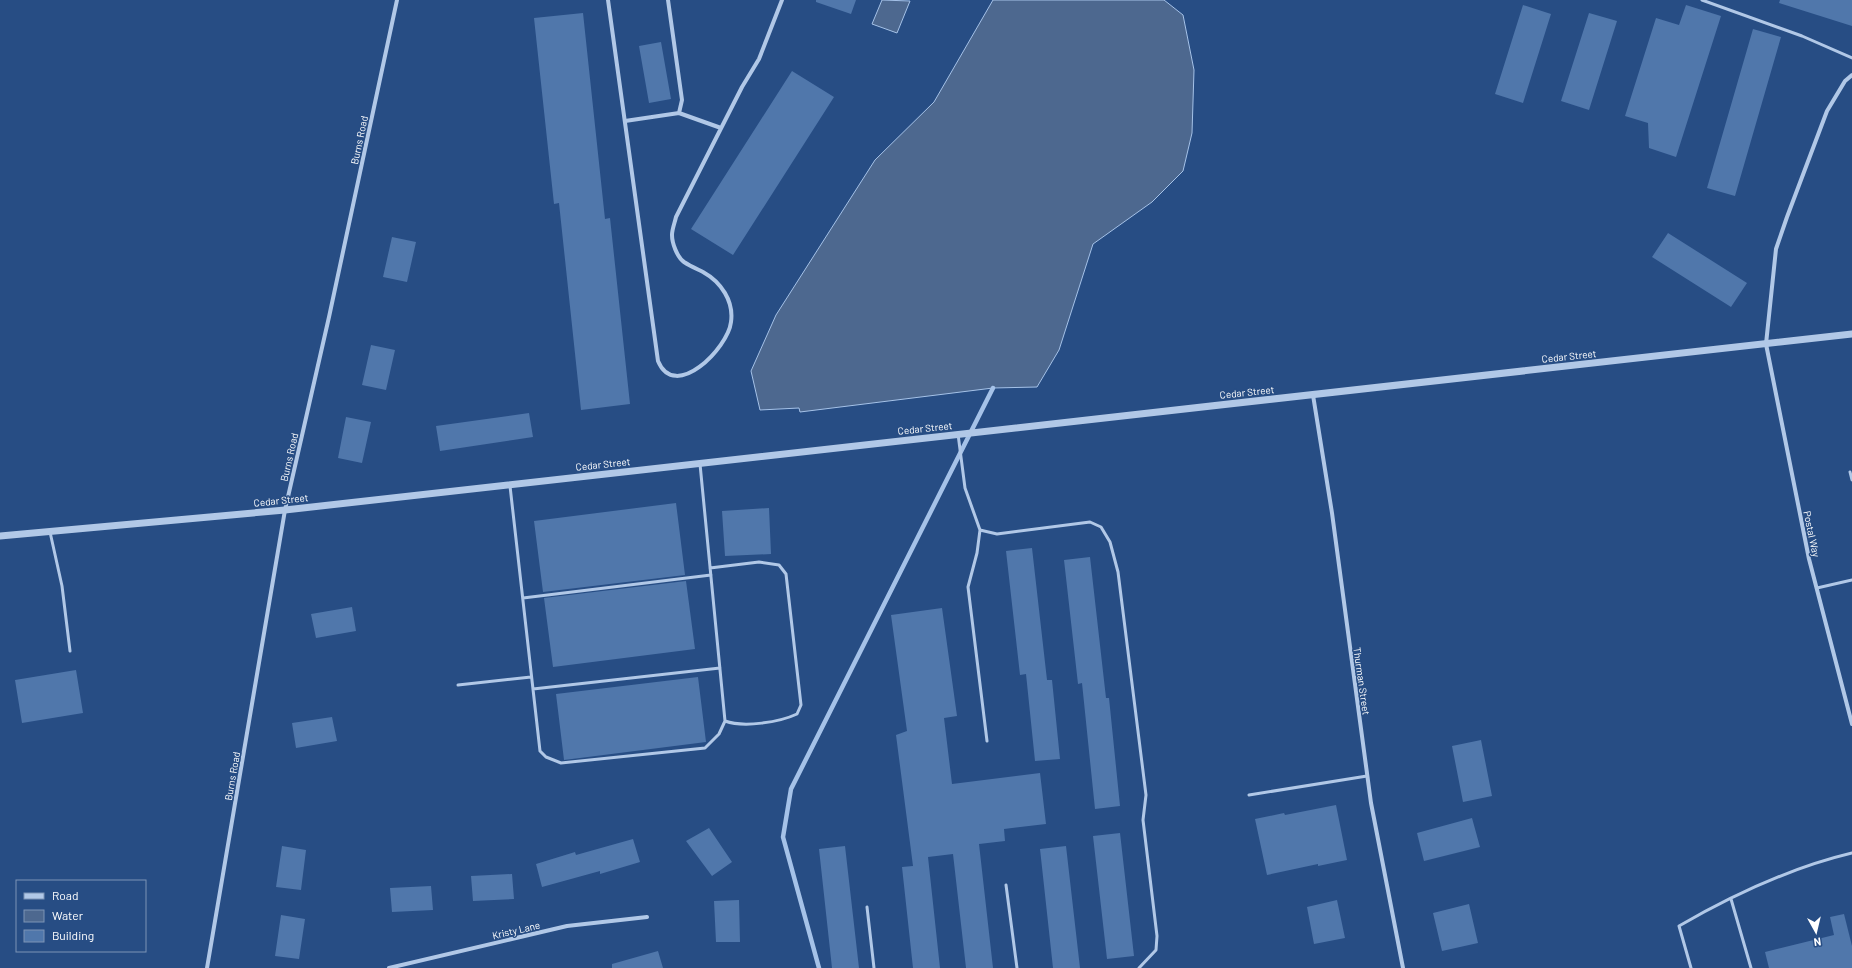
<svg xmlns="http://www.w3.org/2000/svg" width="1852" height="968" viewBox="0 0 1852 968" font-family="Barlow,sans-serif">
  <style>
    .water { fill: #4d688f; stroke: #a5c2e8 }
    .lines { fill: none; stroke-linecap: round; stroke-linejoin: round }
    .stream { stroke: #a5c2e8; stroke-width: 4.5 }
    .building { fill: #5077ab }
    .service { stroke: #b1c8e7; stroke-width: 3 }
    .minor { stroke: #b1c8e7; stroke-width: 4 }
    .tertiary { stroke: #b1c8e7; stroke-width: 7 }
    .labels { text-anchor: middle; dominant-baseline: central; stroke-width: 3; stroke-linejoin: round; paint-order: stroke }
    .street-label { font-size: 10px; fill: #fff; stroke: #274d84 }
  </style>
  <rect width="100%" height="100%" fill="#274d84"/>
  <path class="water" d="M882 0 910 1 897 33 872 24Z
    M993 0H1164L1183 15 1194 70 1192 133 1183 171 1152 202 1093 244 1059 350 1037 387 993 388 800 412 799 408 760 410 751 371 776 315 875 160 934 102Z"/>
  <g class="lines">
    <path class="stream" d="M819 968 783 837 791 789 993 388"/>
  </g>
  <path class="building" d="M816 0H856L851 14 816 2Z
    M1780 0H1852V26L1779 3Z
    M1523 5 1551 14 1523 103 1495 94Z
    M1686 5 1721 16 1676 157 1649 148 1648 123 1625 116 1656 18 1679 25Z
    M583 13 605 219 610 218 630 404 581 410 559 203 554 204 534 18Z
    M1589 13 1617 21 1589 110 1561 101Z
    M1753 29 1781 37 1735 196 1707 188Z
    M661 42 671 99 649 103 639 46Z
    M792 71 834 97 733 255 691 229Z
    M1668 233 1747 283 1731 307 1652 257Z
    M392 237 416 242 407 282 383 277Z
    M371 345 395 350 386 390 362 385Z
    M529 413 533 437 440 451 436 426Z
    M346 417 371 422 362 463 338 458Z
    M676 503 685 575 543 592 534 521Z
    M769 508 771 554 725 556 722 511Z
    M1032 548 1047 680H1052L1060 759 1035 761 1026 674 1020 675 1006 551Z
    M1090 557 1106 698H1109L1120 806 1095 809 1082 683 1078 684 1064 560Z
    M686 581 695 649 553 667 544 598Z
    M352 607 356 631 316 638 311 614Z
    M942 608 957 716 944 718 952 784 1040 773 1046 824 1004 829 1005 841 979 844 993 968H966L953 854 928 857 940 968H913L902 867 913 866 896 735 907 731 891 615Z
    M76 670 83 713 22 723 15 680Z
    M698 677 706 742 564 760 556 694Z
    M332 717 337 741 296 748 292 723Z
    M1481 740 1492 796 1463 802 1452 746Z
    M1336 805 1347 860 1318 866V864L1267 875 1255 819 1284 813 1285 815Z
    M1472 818 1480 847 1424 861 1417 833Z
    M709 828 732 862 712 876 686 841Z
    M1120 833 1134 956 1107 959 1093 836Z
    M633 839 640 862 600 874V871L542 887 536 864 575 852 576 855Z
    M282 846 306 850 301 890 276 887Z
    M845 846 859 968H832L819 849Z
    M1066 846 1080 968H1053L1040 849Z
    M512 874 514 899 473 901 471 876Z
    M431 886 433 910 392 912 390 888Z
    M739 900 740 942H716L714 901Z
    M1337 900 1345 938 1314 944 1307 907Z
    M1469 904 1478 943 1442 951 1433 913Z
    M1844 914 1852 946V968H1769L1765 952 1834 935 1830 917Z
    M281 915 305 919 299 959 275 956Z
    M658 951 663 968H612V964Z"/>
  <g class="lines">
    <path class="service" d="M1702 0 1802 36 1852 58
      M958 434 965 488 980 530 997 534 1090 522 1101 527 1110 542 1118 572 1146 795 1143 820 1157 936 1156 950 1139 968
      M1850 472 1852 480
      M510 486 540 751 546 757 561 763 705 748 719 734 725 721 700 464
      M980 530 977 553 968 587 987 741
      M50 532 62 586 70 651
      M710 568 759 562 779 565 786 574 801 705 797 714C780 722 744 728 725 721
      M1817 588 1852 580
      M523 598 711 575
      M458 685 531 677
      M533 689 720 668
      M1249 795 1367 776
      M1006 885 1017 968
      M1731 899 1751 968
      M867 907 874 968
      M1691 968 1679 926C1731 896 1793 867 1852 853"/>
    <path class="minor" d="M608 0 658 361C675 402 728 348 731 322 734 301 721 282 703 272 697 269 690 266 684 262 677 257 672 243 672 235 672 229 675 222 676 217L742 87 759 59 782 0
      M668 0 682 100 679 113
      M1852 75 1845 81 1827 111 1787 217 1776 249 1766 344 1809 559 1852 724
      M625 121 679 113 721 128
      M1313 395 1332 513 1371 803 1403 968
      M207 968 285 510 329 317 397 0
      M389 968 567 926 647 917"/>
    <path class="tertiary" d="M0 536 285 510 1852 334"/>
  </g>
  <g class="labels">
    <g class="street-label">
      <text transform="translate(359 140) rotate(-78)">Burns Road</text>
      <text transform="translate(1569 356) rotate(-6)">Cedar Street</text>
      <text transform="translate(1247 392) rotate(-6)">Cedar Street</text>
      <text transform="translate(925 428) rotate(-6)">Cedar Street</text>
      <text transform="translate(289 457) rotate(-77)">Burns Road</text>
      <text transform="translate(603 464) rotate(-6)">Cedar Street</text>
      <text transform="translate(281 500) rotate(-6)">Cedar Street</text>
      <text transform="translate(1812 534) rotate(78)">Postal Way</text>
      <text transform="translate(1362 681) rotate(82)">Thurman Street</text>
      <text transform="translate(232 776) rotate(-80)">Burns Road</text>
      <text transform="translate(516 930) rotate(-13)">Kristy Lane</text>
    </g>
  </g>
  <rect x="16" y="880" width="130" height="72" fill="#274d84" stroke="#7d94b5"/>
  <rect x="24" y="893" width="20" height="6" fill="#b1c8e7" stroke="#7d94b5"/>
  <text x="52" y="900" font-size="12" fill="#ffffff">Road</text>
  <rect x="24" y="910" width="20" height="12" fill="#4d688f" stroke="#7d94b5"/>
  <text x="52" y="920" font-size="12" fill="#ffffff">Water</text>
  <rect x="24" y="930" width="20" height="12" fill="#5077ab" stroke="#7d94b5"/>
  <text x="52" y="940" font-size="12" fill="#ffffff">Building</text>
  <g transform="translate(1816 932) rotate(172)" stroke="#274d84" stroke-width="3" paint-order="stroke">
  <path d="M0-3L7 15L0 10L-7 15Z" fill="#ffffff"/>
  <text y="-6" font-size="11" font-weight="bold" text-anchor="middle" fill="#ffffff">N</text>
  </g>
</svg>
